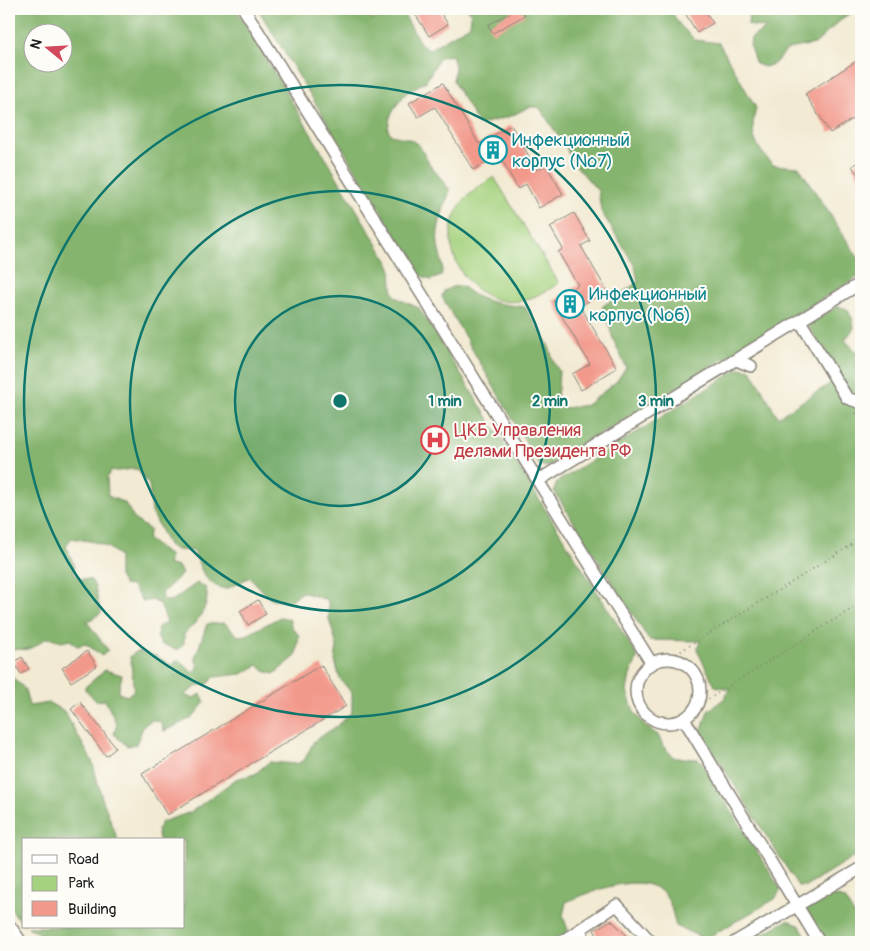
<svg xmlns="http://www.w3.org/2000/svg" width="870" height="951" viewBox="0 0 870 951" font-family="Pangolin,sans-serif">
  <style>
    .green { fill: #a5d27e; stroke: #60774d }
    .forest { fill: #84b46d; stroke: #506844; fill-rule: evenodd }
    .building { fill: #f2998b }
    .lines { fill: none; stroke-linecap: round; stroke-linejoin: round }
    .minor-casing { stroke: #878378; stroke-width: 14 }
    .path { stroke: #878378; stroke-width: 2; stroke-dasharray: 1 4; stroke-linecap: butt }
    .minor { stroke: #fff; stroke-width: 11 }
    .ring { fill: none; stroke: #0f766e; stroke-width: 2.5 }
    .labels { text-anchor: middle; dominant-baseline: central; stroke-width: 4; stroke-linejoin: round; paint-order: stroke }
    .culture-label { font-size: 18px; fill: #0d838f; stroke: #fdfcf7; text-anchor: start }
    .health-label { font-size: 18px; fill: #be3a42; stroke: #fdfcf7; text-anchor: start }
    .centre { fill: #0f766e; stroke: #fdfcf7; stroke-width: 2.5 }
    .ring-label { font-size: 15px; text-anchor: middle; font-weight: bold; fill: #0f766e; stroke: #fdfcf7; stroke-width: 4; stroke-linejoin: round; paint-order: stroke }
  </style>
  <rect width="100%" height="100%" fill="#fdfcf7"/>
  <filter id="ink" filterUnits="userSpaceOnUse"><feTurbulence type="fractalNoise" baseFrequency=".02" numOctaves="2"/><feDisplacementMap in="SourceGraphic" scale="10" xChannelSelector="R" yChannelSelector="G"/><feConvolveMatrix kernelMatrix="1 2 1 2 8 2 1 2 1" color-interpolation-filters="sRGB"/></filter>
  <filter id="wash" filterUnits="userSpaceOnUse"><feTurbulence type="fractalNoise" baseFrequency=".0096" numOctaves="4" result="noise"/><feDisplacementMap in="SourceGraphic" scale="20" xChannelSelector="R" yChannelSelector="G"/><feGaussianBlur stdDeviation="1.12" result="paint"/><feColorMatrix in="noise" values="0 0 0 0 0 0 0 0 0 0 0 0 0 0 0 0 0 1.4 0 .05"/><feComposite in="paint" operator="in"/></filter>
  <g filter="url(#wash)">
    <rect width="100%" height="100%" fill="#f2ead3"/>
    <path class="green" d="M494 177 559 283C549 290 537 296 525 300 481 311 444 265 452 225 456 202 476 188 494 177Z"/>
    <path class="forest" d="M9 9H236L391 267C393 301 389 294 419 308L638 657 630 675 627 691 634 712 646 727 658 735 663 746 675 758 699 759 781 890 775 899 705 939 676 926C672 914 672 900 661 891 637 872 591 892 566 902L563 916 568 930 564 936 554 942H54L28 927H184V840H159L157 830 162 822 191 812 236 779 255 774 269 762 297 764 305 759 314 741 337 726 352 712V693L340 679 335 661 337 646 329 619 328 600 302 592 288 602 270 599 250 577 226 589C205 585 201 570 194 551L177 550 168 545 152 512 149 485 137 469C127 468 121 473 111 470L107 478 108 496 125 503 135 520 150 530 147 539 170 556 168 565 178 566 182 574 162 593 164 601 173 600 197 583 206 588C211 606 197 622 184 634V644L178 650 161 644 157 636 158 627 167 622 160 604 152 600 143 602 132 586 124 585 119 576V557C107 542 89 541 71 538L66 547 74 565V573L81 579 91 580C99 590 95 601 102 612L87 622 108 650 102 656 86 644 77 646 70 640 61 642C42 631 43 646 28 649 23 650 16 649 11 649L9 666ZM32 32H62V62H32Z
      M258 9H363L373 20 390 9H401L420 43 428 50 470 25 471 15 468 9H670L679 24 695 40 719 43 756 108C749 136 754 144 773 165L799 167 861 262V275L547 467 539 465 442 297 444 291 452 287 462 286C480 303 501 304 525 307L548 344 554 363 559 371 557 402 565 408 587 405 617 381 626 367 613 339 608 322 602 317 603 306 638 282 635 266 601 211 598 191 571 160 567 149 539 107H529L511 116 479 125 453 81 455 66 452 55 440 57 426 81 406 93 396 106 390 117 388 129 391 135 409 139 419 145 430 165 450 190C445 206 435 228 438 245 439 256 445 263 441 276L431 280 420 275Z
      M749 9H859L844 17 815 44 788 49 774 64 765 67 756 64 750 47 751 38 766 28 748 25Z
      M838 306 847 309 852 318 854 328 845 340 861 357V852L806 886H798L701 732 708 711 725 698 729 689 715 686 697 650 700 641 649 640 554 491 557 482 740 368 751 370 778 417 839 378 808 325Z
      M280 617 289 619 292 628 299 635 296 656 274 674 264 671 258 665 242 674 214 677 208 684 199 685 184 695 193 698 201 694 205 702 192 718 164 731 161 722 152 720 144 725 136 744 127 746 114 734 117 724 105 700 96 701 84 688 105 670 122 675 118 693 127 696 134 690 130 656 138 651 156 656 171 665 179 660 193 673 198 666 195 658 207 624 225 623 238 636 247 635Z
      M9 667 11 676 25 689 29 706 49 703 64 711 92 761 102 798 118 840H24V925L9 907Z
      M830 895 845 899 861 926V942H825L806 910Z
      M788 920 800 926 810 942H747Z"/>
    <g id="blocks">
      <path class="building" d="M412 9H438L448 24 429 36Z
        M510 9H521L525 15 493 33 488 25 511 12Z
        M691 9H704L713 23 697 33 685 13Z
        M861 58V114L830 133 805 94Z
        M443 83 479 144 511 125 537 170 546 165 563 194 539 208 526 184 518 189 499 155 473 170 435 107 418 117 409 103Z
        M861 160V180L852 166Z
        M574 213 590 241 581 246 607 291 580 306 617 368 581 390 572 374 590 364 553 301 578 285 558 252 563 249 550 227Z
        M258 600 266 614 248 625 240 611Z
        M87 651 97 666 71 682 62 668Z
        M22 657 29 669 21 674 14 662Z
        M321 665 346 706 167 815 142 774Z
        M80 702 116 748 106 756 71 709Z
        M611 920 634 942H601L594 930Z"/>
    </g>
  </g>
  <g filter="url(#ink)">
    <use href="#blocks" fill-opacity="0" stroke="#878378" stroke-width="1"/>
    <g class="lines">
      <defs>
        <path id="minor" d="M244 9 652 664
          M800 321 847 398 861 403
          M736 360 751 366
          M539 480 861 283
          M636 691a32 32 0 1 1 64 0a32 32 0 1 1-64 0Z
          M684 719 819 942
          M9 925 21 942
          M561 942 579 930
          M586 942 579 930 617 905 651 942
          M735 942 861 868"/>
      </defs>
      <use href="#minor" class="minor-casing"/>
      <path class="path" d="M856 413 861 421
        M668 659 861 539
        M696 707 861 603"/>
      <use href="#minor" class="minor"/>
    </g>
  </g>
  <circle cx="340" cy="401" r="105" fill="#0f766e" fill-opacity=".12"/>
  <g class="ring">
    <circle cx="340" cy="401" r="105"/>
    <circle cx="340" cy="401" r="210"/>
    <circle cx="340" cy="401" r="316"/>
  </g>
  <defs>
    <symbol id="building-ring" viewBox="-11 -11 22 22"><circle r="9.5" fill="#fdfcf7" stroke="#0f9aa8" stroke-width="1.5"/><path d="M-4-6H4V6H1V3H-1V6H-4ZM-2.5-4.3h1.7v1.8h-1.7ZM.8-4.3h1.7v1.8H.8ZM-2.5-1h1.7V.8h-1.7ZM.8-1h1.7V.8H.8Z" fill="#0f9aa8"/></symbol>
    <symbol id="hospital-ring" viewBox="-11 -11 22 22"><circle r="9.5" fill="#fdfcf7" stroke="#e0444e" stroke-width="1.5"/><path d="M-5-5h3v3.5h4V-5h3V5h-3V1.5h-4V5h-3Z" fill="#e0444e"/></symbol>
  </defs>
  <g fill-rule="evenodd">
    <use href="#building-ring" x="477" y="134" width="32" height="32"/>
    <use href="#building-ring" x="554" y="288" width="32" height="32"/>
    <use href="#hospital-ring" x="419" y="424" width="32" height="32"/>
  </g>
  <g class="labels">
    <g class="culture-label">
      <text x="512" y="140">Инфекционный<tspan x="512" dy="21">корпус (№7)</tspan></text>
      <text x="589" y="294">Инфекционный<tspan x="589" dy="21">корпус (№6)</tspan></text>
    </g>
    <g class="health-label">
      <text x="454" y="430">ЦКБ Управления<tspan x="454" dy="21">делами Президента РФ</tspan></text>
    </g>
  </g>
  <circle cx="340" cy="401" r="8" class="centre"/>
  <g class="ring-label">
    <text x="445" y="406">1 min</text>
    <text x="550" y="406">2 min</text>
    <text x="656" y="406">3 min</text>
  </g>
  <rect width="870" height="951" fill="none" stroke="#fdfcf7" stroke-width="30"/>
  <rect x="22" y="838" width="162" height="90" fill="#fdfcf7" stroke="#a3a29f"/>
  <rect x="32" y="855" width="25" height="8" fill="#ffffff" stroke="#a3a29f"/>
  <text x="68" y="864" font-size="15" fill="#1c1c1c">Road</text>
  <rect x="32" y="876" width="25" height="15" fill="#a5d27e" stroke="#a3a29f"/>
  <text x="68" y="888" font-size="15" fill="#1c1c1c">Park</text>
  <rect x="32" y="901" width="25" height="15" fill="#f2998b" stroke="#a3a29f"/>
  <text x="68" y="914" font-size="15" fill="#1c1c1c">Building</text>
  <g transform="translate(48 48) rotate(288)"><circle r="24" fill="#fdfcf7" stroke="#a3a29f"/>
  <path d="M0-4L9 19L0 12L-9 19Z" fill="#d1495b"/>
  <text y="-8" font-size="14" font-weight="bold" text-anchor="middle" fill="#1c1c1c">N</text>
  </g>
</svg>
